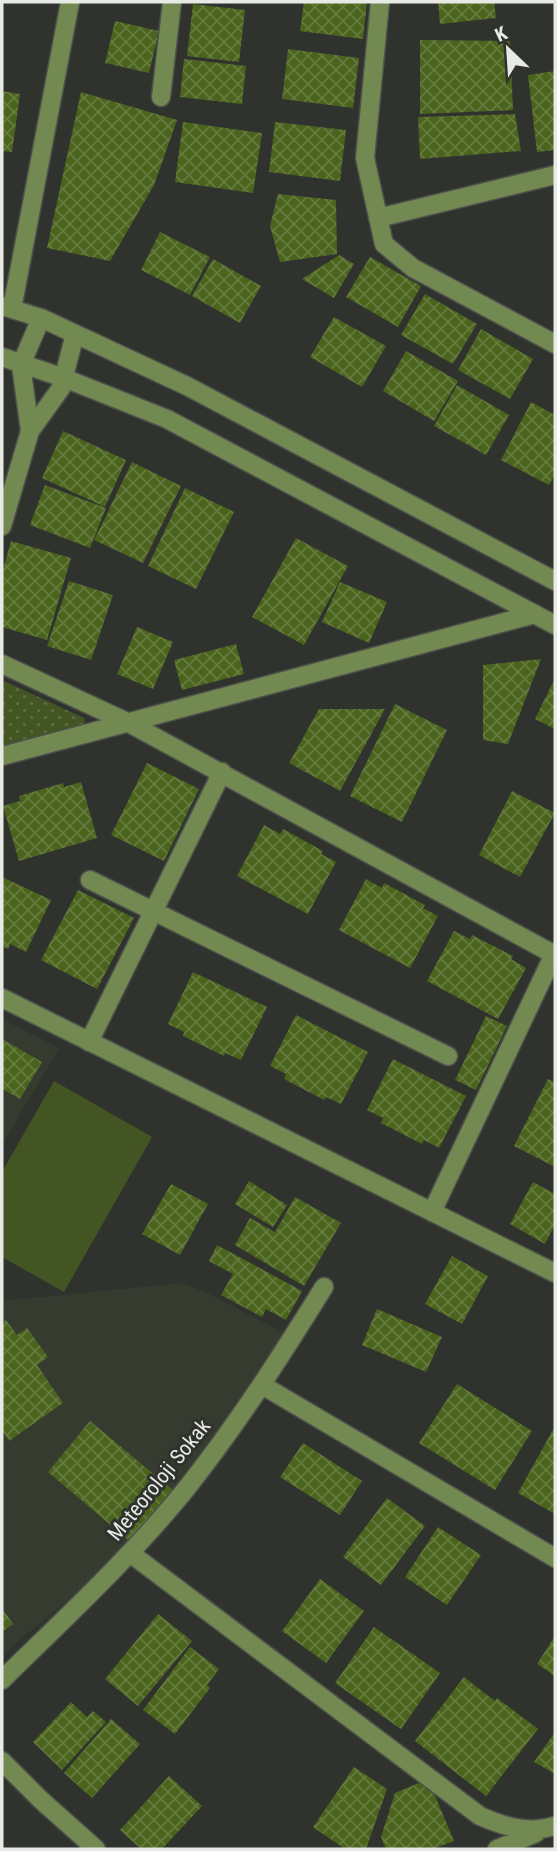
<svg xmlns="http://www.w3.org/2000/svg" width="557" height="1851" viewBox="0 0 557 1851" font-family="'Roboto Condensed',sans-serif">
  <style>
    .built { fill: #363b2f }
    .green { fill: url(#green-dots) }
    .pitch { fill: #425523 }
    .building { fill: url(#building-cross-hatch) }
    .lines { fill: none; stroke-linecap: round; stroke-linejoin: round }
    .minor-casing { stroke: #4d504b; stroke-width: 21 }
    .minor { stroke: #738952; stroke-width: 18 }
    .labels { text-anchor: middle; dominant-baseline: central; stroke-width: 6; stroke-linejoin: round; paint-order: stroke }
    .street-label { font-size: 21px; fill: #e8eae6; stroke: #30332d }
  </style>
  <defs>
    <pattern id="green-dots" width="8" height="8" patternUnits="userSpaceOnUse" patternTransform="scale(1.75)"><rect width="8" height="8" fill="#425523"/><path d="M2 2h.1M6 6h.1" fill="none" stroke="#5d6e43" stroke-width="1.8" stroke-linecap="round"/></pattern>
    <pattern id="building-cross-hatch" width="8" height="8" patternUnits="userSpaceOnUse" patternTransform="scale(1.75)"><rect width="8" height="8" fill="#4a631d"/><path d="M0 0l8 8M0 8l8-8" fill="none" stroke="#647a3e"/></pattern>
  </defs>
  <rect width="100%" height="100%" fill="#30332d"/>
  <path class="built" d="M2 1019 59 1048 2 1145Z
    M182 1283 209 1294 286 1334 183 1487 129 1549 2 1655V1301Z"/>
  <path class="green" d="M2 680 84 718 85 726 2 747Z"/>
  <path class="pitch" d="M54 1081 152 1137 64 1292 2 1257V1172Z"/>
  <path class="building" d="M304 2H367L363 39 300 31Z
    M438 2H494L496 18 440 24Z
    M193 4 245 10 239 62 187 56Z
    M115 21 159 31 149 73 105 63Z
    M420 40 510 41 513 110 420 114Z
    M288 49 359 58 353 108 282 99Z
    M184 59 246 66 242 104 180 97Z
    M555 71V150L537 152 528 75Z
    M2 91 20 94 12 152 2 151Z
    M81 92 177 120 154 185 110 261 47 248Z
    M515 114 521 151 420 159 418 117Z
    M183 122 262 133 253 193 175 182Z
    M275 122 346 130 340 181 269 172Z
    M278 194 336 200 337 254 280 262 270 226Z
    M160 232 210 257 190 295 141 270Z
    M339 255 354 264 334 298 302 279Z
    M370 257 421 286 398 327 346 297Z
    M213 259 261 286 240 323 192 296Z
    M425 294 477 324 453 364 401 335Z
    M334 317 386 346 362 387 310 357Z
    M481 329 533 359 510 399 458 370Z
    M406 351 458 381 434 421 383 391Z
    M457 385 509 415 486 455 434 426Z
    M531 402 555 415V474L549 485 501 460Z
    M63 431 126 460 105 507 42 478Z
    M132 462 181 486 143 563 94 540 109 510 111 511 109 509Z
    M45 485 106 508 90 548 30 525Z
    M185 488 234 512 196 589 148 566Z
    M296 538 348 566 304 645 252 617Z
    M11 541 71 558 47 640 2 627V573Z
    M69 581 113 595 91 660 47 646Z
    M340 582 387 602 369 643 322 622Z
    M137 627 173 642 153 689 117 674Z
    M236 644 244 674 182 690 174 660Z
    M541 659 508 744 483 740V665Z
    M555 678V729L535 719Z
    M395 704 447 730 402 822 350 796Z
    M319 709H385L340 791 289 763Z
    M147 763 199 789 164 861 111 835Z
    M81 782 97 838 19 861 3 806 20 801 19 796 63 783 64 787Z
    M512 791 555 813 520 877 479 855Z
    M264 825 280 834 283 829 323 851 321 854 336 862 308 914 237 876Z
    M2 877 51 900 26 952 10 944 8 949 2 946Z
    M366 879 382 888 384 883 425 905 423 908 438 916 410 968 339 930Z
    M78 890 134 918 97 989 41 960Z
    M454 931 470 939 472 935 513 956 511 959 526 968 498 1019 427 981Z
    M193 972 267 1007 241 1060 225 1053 224 1056 183 1036 184 1032 168 1024Z
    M296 1015 368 1052 341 1104 326 1097 324 1100 284 1079 286 1074 270 1066Z
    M486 1016 507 1026 476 1090 455 1080Z
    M2 1039 42 1062 20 1099 2 1089Z
    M393 1059 466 1096 439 1148 424 1140 422 1144 381 1123 383 1118 367 1110Z
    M548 1079 555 1082V1167L514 1146Z
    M249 1181 287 1205 273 1227 235 1204Z
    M533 1182 555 1194V1225L545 1244 510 1224Z
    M171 1184 208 1204 180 1255 142 1234Z
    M295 1197 341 1223 304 1286 235 1245 250 1218 275 1232Z
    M217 1245 302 1291 286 1320 266 1309 262 1317 221 1295 233 1274 209 1261Z
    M452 1256 488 1276 462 1324 425 1304Z
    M377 1309 442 1337 426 1372 362 1345Z
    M6 1320 17 1335 27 1328 48 1357 37 1365 63 1403 9 1441 2 1430V1323Z
    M457 1384 532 1431 495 1490 419 1443Z
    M90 1421 174 1491 132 1543 48 1472Z
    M555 1426V1514L518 1493Z
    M303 1443 362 1481 340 1515 280 1477Z
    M387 1498 425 1526 381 1585 343 1557Z
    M438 1527 481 1555 447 1605 405 1577Z
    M320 1579 364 1611 326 1663 282 1631Z
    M2 1608 13 1624 2 1632Z
    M158 1614 192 1641 138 1706 105 1679Z
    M374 1627 440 1673 401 1729 335 1683Z
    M555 1636V1676L537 1664Z
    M190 1647 219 1669 207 1685 210 1688 175 1734 143 1710Z
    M464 1677 495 1701 497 1698 538 1729 486 1796 415 1741Z
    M71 1702 87 1717 93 1711 106 1722 62 1770 33 1742Z
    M111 1719 140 1744 92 1798 64 1773Z
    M555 1732V1774L534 1762Z
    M354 1767 387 1789 366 1849H345L313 1827Z
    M169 1776 202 1806 162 1849H141L120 1830Z
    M428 1779 454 1841 433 1849H386L381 1837 395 1793Z"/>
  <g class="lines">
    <defs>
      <path id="minor" d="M380 2 365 158 384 244 413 268 555 344
        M161 97 172 2
        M378 218 555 175
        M2 306 41 318 187 386 555 581
        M12 309 70 2
        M2 357 64 378 167 419 555 625
        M30 431 21 365 41 318
        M2 526 30 431 61 388 75 334
        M2 664 129 723 555 955
        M2 756 535 614
        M90 880 448 1056
        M2 998 555 1273
        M89 1042 222 772
        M432 1212 555 952
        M262 1385 555 1558
        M130 1553 480 1816C505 1827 528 1834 555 1826
        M2 1680C65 1618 130 1558 186 1489 237 1425 281 1356 324 1287
        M2 1761 41 1800 96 1849
        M497 1849 536 1833"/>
    </defs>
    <use href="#minor" class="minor-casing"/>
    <use href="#minor" class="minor"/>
  </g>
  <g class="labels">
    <g class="street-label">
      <text transform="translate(159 1480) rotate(-51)">Meteoroloji Sokak</text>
    </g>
  </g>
  <rect width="557" height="1851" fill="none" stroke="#e8eae6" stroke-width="7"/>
  <g transform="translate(508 49) rotate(335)" stroke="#30332d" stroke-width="5" paint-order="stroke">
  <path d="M0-5L12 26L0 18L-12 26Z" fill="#e8eae6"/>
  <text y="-10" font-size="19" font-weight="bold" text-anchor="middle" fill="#e8eae6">K</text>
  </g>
</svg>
